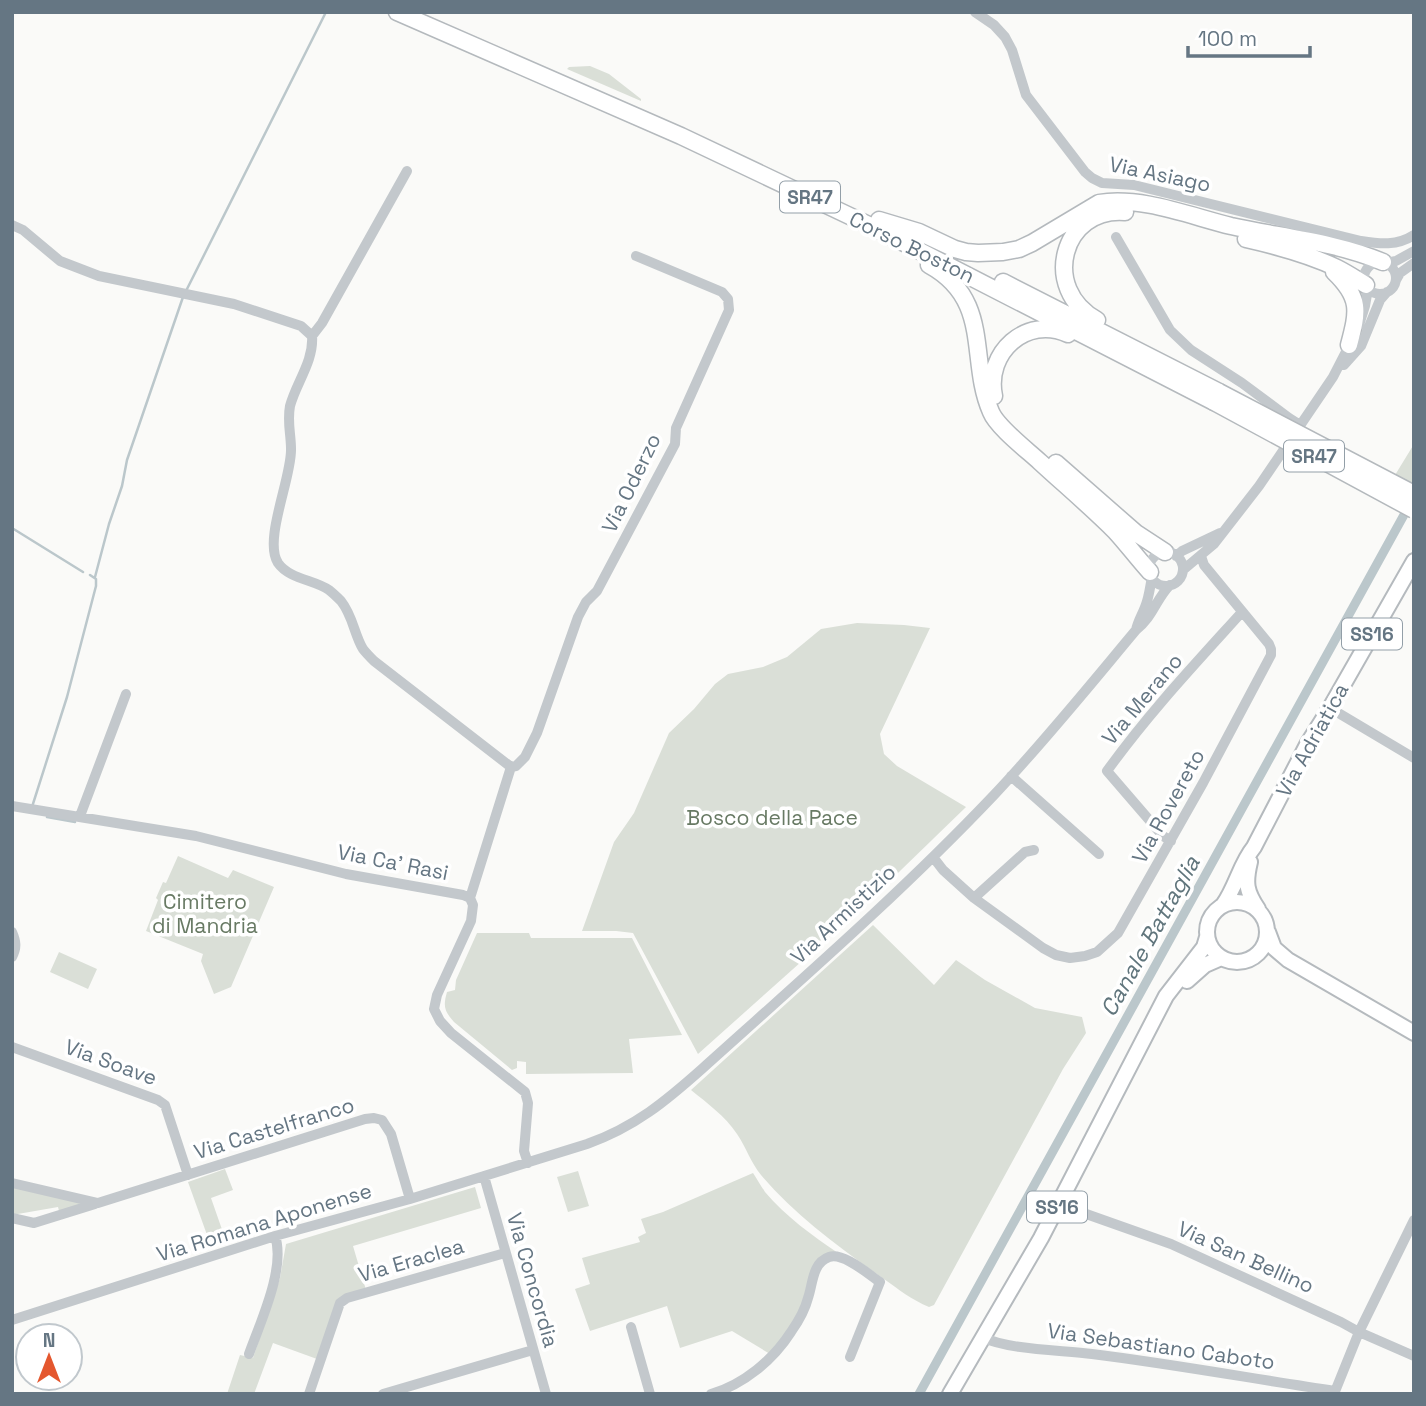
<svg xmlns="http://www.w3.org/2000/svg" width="1426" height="1406" viewBox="0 0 1426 1406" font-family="'Space Grotesk',sans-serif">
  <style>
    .green { fill: #dadfd7 }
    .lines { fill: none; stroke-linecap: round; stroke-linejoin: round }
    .stream { stroke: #bbc7cb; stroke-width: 2.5 }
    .canal { stroke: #bbc7cb; stroke-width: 9 }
    .major-casing { stroke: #b5babe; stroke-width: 18 }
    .highway-casing { stroke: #b4b9bd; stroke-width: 19 }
    .minor { stroke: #c3c8cc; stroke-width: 10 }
    .major { stroke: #fff; stroke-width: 14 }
    .highway { stroke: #fff; stroke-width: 16 }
    .highway-bridge-casing { stroke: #b4b9bd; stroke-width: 19; stroke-linecap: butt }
    .highway-bridge { stroke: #fff; stroke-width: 16 }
    .labels { text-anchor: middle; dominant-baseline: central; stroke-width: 7; stroke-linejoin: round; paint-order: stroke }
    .shield { fill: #fff; stroke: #939fa8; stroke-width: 2 }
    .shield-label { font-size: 19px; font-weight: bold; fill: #657683 }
    .street-label { font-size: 21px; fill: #657683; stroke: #fff }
    .park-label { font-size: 21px; fill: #687a64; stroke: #fff }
    .water-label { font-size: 23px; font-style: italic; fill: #60757c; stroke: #fff }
  </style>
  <rect width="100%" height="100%" fill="#fafaf8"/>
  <path class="green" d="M590 66 609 74 641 99V101L567 69 569 67Z
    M1414 444V491L1392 480Z
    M857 623 904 625 930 628 880 734 884 754 897 766 966 807 867 903 698 1054 633 933 616 931H582L614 842 634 813 669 733 694 709 715 684 728 674 763 667 787 657 821 629Z
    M178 856 228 878 233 870 274 887 231 987 214 994 201 961 203 954 146 931 158 900 156 898 163 882 166 883Z
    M873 925 934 985 956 960 985 980 1035 1008 1082 1017 1086 1033 1063 1069 934 1305 929 1307C912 1300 898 1289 884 1279 840 1248 796 1216 761 1175 751 1163 746 1147 737 1134 725 1116 707 1103 691 1090Z
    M477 933H529L531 938H632L682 1035 629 1039 633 1073 526 1074V1062L517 1061V1068L512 1070 454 1022C444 1011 443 1006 447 992L455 990 456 980Z
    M59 952 97 969 88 989 50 972Z
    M225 1169 233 1190 211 1198 226 1241 211 1246 188 1182Z
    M578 1171 589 1206 568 1212 557 1177Z
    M753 1173C757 1179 761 1186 765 1192 785 1216 813 1236 838 1253L827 1255 792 1327 770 1354 732 1331 680 1348 667 1306 590 1331 575 1289 590 1284 582 1258 640 1242 638 1237 646 1233 641 1219 663 1212Z
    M12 1183 98 1203 60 1215 58 1207 12 1215Z
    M475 1187 481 1208 353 1246 366 1290 345 1296 317 1359 273 1343 254 1394H227L240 1355 253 1358 280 1278 286 1244Z"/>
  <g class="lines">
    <path class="stream" d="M186 291 326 12
      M12 528 83 572
      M95 577 109 524 122 486 127 460 183 297
      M32 807 67 697 96 586V579L90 575
      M47 817 75 822"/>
    <path class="canal" d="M919 1394 1410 504"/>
    <defs>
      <path id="major" d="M1250 862C1245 883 1246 891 1258 909
        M1207 932a30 30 0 1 1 60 0a30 30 0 1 1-60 0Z
        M1223 905C1236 887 1240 864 1254 847L1308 743 1330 708 1414 561
        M1268 932 1274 948 1288 960 1414 1033
        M1187 981 1205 965 1221 958
        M950 1394 1041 1238 1166 996 1204 947 1207 937"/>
      <path id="highway" d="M397 12 681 136 875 228 1214 402
        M879 220 919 232 955 249 966 252 978 253 1003 252 1019 249 1032 243 1099 203C1141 196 1190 216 1231 226 1281 237 1335 242 1383 262
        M1246 239C1277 246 1308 254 1337 268 1347 273 1356 279 1366 285
        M929 265C993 300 968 360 991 412 997 427 1027 450 1040 462 1065 485 1091 507 1115 531 1127 544 1138 559 1150 572
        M1334 272C1361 298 1358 311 1349 345
        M1003 282 1219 392
        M1097 320C1040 289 1062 207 1125 212
        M994 396C985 353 1026 315 1068 334
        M1056 463 1136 533 1165 552"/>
    </defs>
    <use href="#major" class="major-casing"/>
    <use href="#highway" class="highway-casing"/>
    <path class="minor" d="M975 12 994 25 1005 37 1012 50 1026 95 1085 172 1092 178 1102 183 1134 185 1361 241C1380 244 1397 246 1414 235
      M12 225 23 230 60 261 99 276 234 304 301 326 312 336C314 361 296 383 290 406 287 422 291 434 291 449 292 477 263 540 278 563 289 579 315 580 329 590 333 593 338 598 341 601 353 616 354 634 363 649 366 653 370 657 374 661L511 767 470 898
      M1116 237 1170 330 1191 350 1242 383 1289 418 1300 425
      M1364 278a16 16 0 1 1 32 0a16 16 0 1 1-32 0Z
      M1386 263 1396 261 1414 251
      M1396 280 1400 273 1414 263
      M1359 325 1365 306 1368 289
      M312 336 322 323 407 171
      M1344 365 1361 346 1380 300 1387 292
      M1149 569a17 17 0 1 1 34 0a17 17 0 1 1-34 0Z
      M1176 556 1182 551 1220 533
      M1183 570 1214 544 1259 486 1333 377 1352 340
      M1136 630C1138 621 1142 615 1145 607 1149 598 1150 587 1152 577
      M1330 708 1414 758
      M511 767 516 766 525 757 537 733 578 617 586 602 597 591 675 444 676 428 729 310 728 299 722 292 636 256
      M1011 776 1099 854
      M12 806 196 836 346 874 463 895 470 898
      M80 816 126 694
      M1171 841 1163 836 1107 771C1148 714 1195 664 1242 612
      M933 857 943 870 974 898 1043 948 1056 955 1070 958 1085 956 1097 952 1118 933 1203 783 1271 655V649L1269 644 1204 565 1201 556
      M470 898 473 905 471 921 437 995 434 1009 440 1021 451 1033 525 1092 528 1103 524 1151 528 1163
      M974 898 1025 852 1034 850
      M12 932C16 941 17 948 12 957
      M12 1047 158 1100 165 1105 188 1175
      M484 1176 546 1394
      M12 1183 98 1203 365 1119 374 1118 382 1120 391 1134 410 1199
      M1058 1204 1171 1244 1341 1322 1359 1332 1414 1356
      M12 1218 34 1223 95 1204
      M12 1320 275 1236 410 1199 587 1144C635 1127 666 1101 703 1068 802 979 903 891 994 795 1044 742 1090 685 1136 630 1153 617 1156 599 1170 585
      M631 1327 650 1394
      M982 1337C1008 1350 1062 1350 1092 1354 1173 1364 1254 1379 1335 1391
      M249 1354C260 1323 286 1268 275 1236
      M309 1394 340 1303 347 1298 505 1253
      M383 1394 533 1350
      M711 1394C743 1385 773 1360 791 1332 798 1322 805 1310 808 1298 813 1284 812 1263 829 1257 843 1252 868 1274 880 1282L850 1357
      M1334 1394 1359 1332 1414 1220"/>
    <use href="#major" class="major"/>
    <use href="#highway" class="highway"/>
    <defs>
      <path id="highway-bridge" d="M1219 392 1414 494
        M1214 402 1414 510"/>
    </defs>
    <use href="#highway-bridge" class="highway-bridge-casing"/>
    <use href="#highway-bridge" class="highway-bridge"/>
  </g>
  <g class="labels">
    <g class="shield">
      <rect x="780" y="181.5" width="60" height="31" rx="5"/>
      <rect x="1284" y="440.5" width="60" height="31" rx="5"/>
      <rect x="1342" y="618.5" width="60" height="31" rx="5"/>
      <rect x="1027" y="1191.5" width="60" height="31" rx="5"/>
    </g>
    <g class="shield-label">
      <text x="810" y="197">SR47</text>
      <text x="1314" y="456">SR47</text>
      <text x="1372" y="634">SS16</text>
      <text x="1057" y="1207">SS16</text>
    </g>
    <g class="street-label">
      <text transform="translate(1160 174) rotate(12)">Via Asiago</text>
      <text transform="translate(912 247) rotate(26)">Corso Boston</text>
      <text transform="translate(631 483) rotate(-64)">Via Oderzo</text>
      <text transform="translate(1142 699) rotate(-50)">Via Merano</text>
      <text transform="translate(1312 740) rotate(-61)">Via Adriatica</text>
      <text transform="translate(1168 806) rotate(-61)">Via Rovereto</text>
      <text transform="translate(393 862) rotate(11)">Via Ca' Rasi</text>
      <text transform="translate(843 914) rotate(-43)">Via Armistizio</text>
      <text transform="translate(111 1062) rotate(20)">Via Soave</text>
      <text transform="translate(274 1128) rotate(-17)">Via Castelfranco</text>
      <text transform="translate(264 1222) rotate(-17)">Via Romana Aponense</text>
      <text transform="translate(1246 1257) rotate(24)">Via San Bellino</text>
      <text transform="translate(411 1260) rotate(-16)">Via Eraclea</text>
      <text transform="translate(533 1280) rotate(74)">Via Concordia</text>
      <text transform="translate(1161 1346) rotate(8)">Via Sebastiano Caboto</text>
    </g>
    <g class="park-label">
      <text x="772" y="817">Bosco della Pace</text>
      <text x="205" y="901">Cimitero<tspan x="205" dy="24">di Mandria</tspan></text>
    </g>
    <g class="water-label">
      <text transform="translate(1150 936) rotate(-61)">Canale Battaglia</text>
    </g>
  </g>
  <rect width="1426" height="1406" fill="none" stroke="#657683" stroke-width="28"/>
  <g transform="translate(49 1357)"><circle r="33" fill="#ffffff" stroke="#c1c8cd" stroke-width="2"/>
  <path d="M0-5L12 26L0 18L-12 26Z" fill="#e4572e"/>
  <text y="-10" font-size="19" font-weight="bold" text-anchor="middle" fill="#657683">N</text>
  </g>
  <path d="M1188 46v10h122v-10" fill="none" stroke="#657683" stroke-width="3.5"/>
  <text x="1198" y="46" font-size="21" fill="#657683" stroke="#ffffff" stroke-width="5" paint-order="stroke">100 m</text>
</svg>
